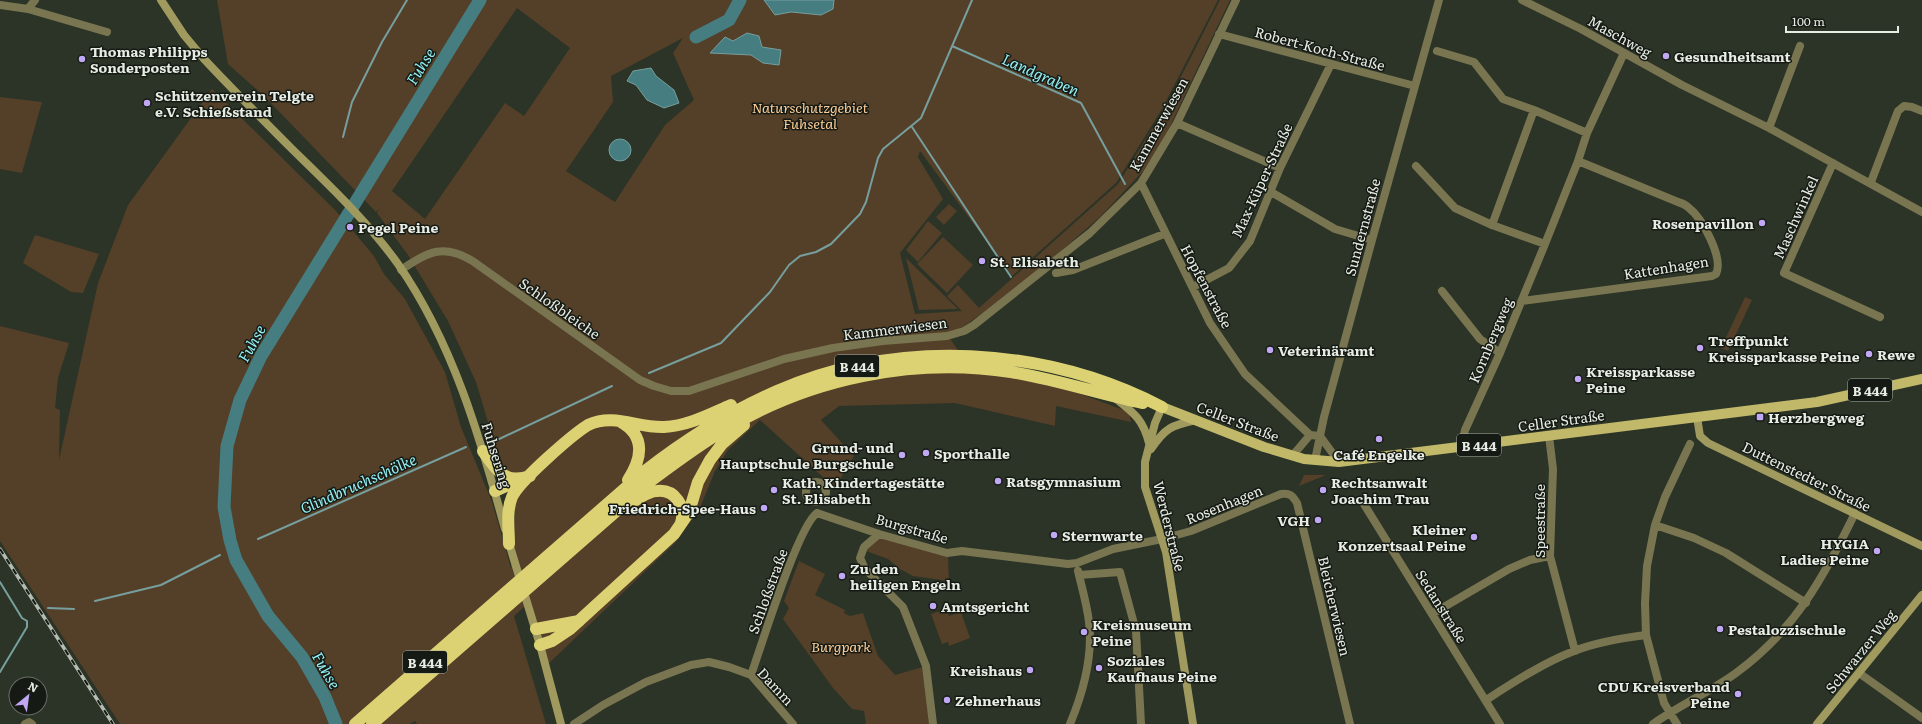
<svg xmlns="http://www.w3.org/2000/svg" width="1922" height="724" viewBox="0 0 1922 724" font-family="Literata,serif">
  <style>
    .green { fill: #543f28; fill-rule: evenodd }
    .water { fill: #467d80; stroke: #769f9e }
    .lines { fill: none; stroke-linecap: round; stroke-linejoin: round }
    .stream { stroke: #769f9e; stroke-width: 2 }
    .river { stroke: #467d80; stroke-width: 13 }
    .street { stroke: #797550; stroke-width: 8 }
    .secondary { stroke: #a19a5f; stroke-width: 8 }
    .primary { stroke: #c1b86a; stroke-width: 10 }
    .highway { stroke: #ddd273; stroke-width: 12 }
    .rail-casing { stroke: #b5bcb1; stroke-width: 3.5 }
    .rail { stroke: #161a14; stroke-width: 2; stroke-dasharray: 6; stroke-linecap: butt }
    .poi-dot { fill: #c0a8f4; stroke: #161a14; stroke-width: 1.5 }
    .labels { text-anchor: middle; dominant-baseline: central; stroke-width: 3; stroke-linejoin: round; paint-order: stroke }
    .shield { fill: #161a14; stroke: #a8aea6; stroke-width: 1 }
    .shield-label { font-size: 13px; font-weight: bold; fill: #e7ede4 }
    .street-label { font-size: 14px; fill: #e7ede4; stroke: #161a14 }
    .poi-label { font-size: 14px; font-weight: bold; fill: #e7ede4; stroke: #161a14; text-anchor: start }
    .park-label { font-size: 14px; font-style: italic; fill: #fdce97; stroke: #161a14 }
    .water-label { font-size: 15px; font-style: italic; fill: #94f0f5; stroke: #161a14 }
  </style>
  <rect width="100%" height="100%" fill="#2b3426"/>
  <path class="green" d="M217 0H1218L1162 109 1116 183 1012 276 920 151 918 157 943 199 900 253 915 314 962 311 947 296 958 285 979 308 1118 184 1164 110 1220 0H1230L1164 139 1144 170 1101 216 1053 258 997 303 961 328 947 334 972 371 1046 381 1129 412 1131 422 1056 406 1055 426 955 403 839 406 821 420 854 456 835 488 760 420 728 450 715 471 700 508 676 542 546 666 525 606 514 616 546 724H417L415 721 410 724H120L0 541V326L69 343 58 378 55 408 60 410 59 460 98 283 128 205 212 89 336 211 374 256 384 274 405 299 445 372 461 427 492 502 511 568 515 512 476 382 448 321 408 255 377 213 379 209 376 212 264 96 228 64ZM517 8 570 48 524 116 505 103 425 219 392 191ZM683 38 673 53 694 100 665 125 615 202 566 171 613 102 611 76Z
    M0 97 42 102 22 173 0 169Z
    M949 204 957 211 944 225 936 217Z
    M928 221 942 233 918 262 906 250Z
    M35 235 99 254 83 293 71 292 23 263Z
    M943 237 973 265 947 293 917 264Z
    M906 258 958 309 919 310Z
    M1745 297 1752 300 1728 351 1721 348Z
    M1304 475H1326L1299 486Z
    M880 537 948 557 949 581 913 576 900 569 888 559 866 551Z
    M799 561 825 574 815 595 845 610 844 613 850 616 863 613 878 656 895 675 926 666 933 724H866L864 711 852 709 833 688 783 619 789 608 784 601Z
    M947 609 949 616 961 612 970 638 949 646 948 642 942 644 931 614Z"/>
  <path class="water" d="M764 0H834L833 9 821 15 791 12 775 15Z
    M747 33 759 36 762 47 781 50 779 65 763 63 751 55 710 53 725 37 733 41Z
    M651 68 656 76 674 90 679 103 664 108 647 100 636 85 627 81 633 71Z
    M609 150a11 11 0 1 1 22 0a11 11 0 1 1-22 0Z"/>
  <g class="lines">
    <path class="stream" d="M952 46 1081 103 1125 184
      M912 127 1011 277
      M343 137 352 102 382 42 407 0
      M649 373 721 343 770 292 789 265 800 256 816 252 831 244 860 214 866 202 878 158 883 149 921 118 972 0
      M495 441 612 386
      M258 539 466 447
      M0 582 22 618 27 621
      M95 601 161 585 220 555
      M48 608 74 609
      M0 672 27 627V621"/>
    <path class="river" d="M696 37 729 20 740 0
      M336 724 325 697 302 657 268 616 236 560 230 540 224 507 227 446 240 400 261 356 480 0"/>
    <path class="street" d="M1522 0 1581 29 1682 85 1769 128 1922 212
      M0 5 28 9 35 0
      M28 9 107 32
      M1219 34 1415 86
      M1437 51 1474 62 1503 99 1534 110
      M1177 123 1280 168
      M1769 128 1800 46
      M1833 163 1784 273 1880 317
      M1416 166 1455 208 1492 225
      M1871 182 1898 111 1904 106 1912 107 1922 111
      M1141 183 1210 323 1245 374 1310 435 1320 436
      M1271 192 1335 229 1372 240
      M1545 244 1492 225 1534 110 1587 133
      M401 270C428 251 445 243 474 262L640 380 654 386 671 391H689L784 359 833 348 883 341 947 336 964 331 974 325 1090 233 1141 183 1177 123 1236 0
      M1056 273 1073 270 1164 234
      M1193 287 1229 268 1250 241 1280 168 1331 64
      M1442 291 1480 339 1500 353
      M1522 301 1712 276 1716 274C1724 258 1702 218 1689 208 1686 205 1682 203 1678 202L1578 161
      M1320 436 1339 462
      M1549 436 1553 469 1550 556 1575 651
      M1464 447 1463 439 1465 430 1500 353 1545 244 1578 161 1587 133 1624 53
      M1293 455 1310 435
      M1315 460 1324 417 1372 240 1439 0
      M806 492a10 10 0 1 1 20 0a10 10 0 1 1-20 0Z
      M1362 501 1500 724
      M817 513 879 534 947 553 962 551 1068 564 1077 563 1113 549 1162 539 1191 531 1281 494C1290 493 1292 495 1297 503L1350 724
      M1655 525 1694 538 1726 553 1806 603
      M879 534 864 547 860 558 865 569 903 607 926 666 933 724
      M1079 575 1120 572 1136 631 1141 724
      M1432 614 1509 569 1530 560 1550 556
      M1859 673 1922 718
      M751 675C761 647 798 526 817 513
      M1486 700C1514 682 1543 663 1574 651 1597 642 1622 638 1646 635
      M25 724 29 722 32 724
      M574 724 603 705 646 682 691 665 709 662 729 667 751 675 793 724
      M1070 724C1083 693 1093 656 1089 622 1087 605 1082 588 1078 571
      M1653 724C1680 705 1710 692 1736 673 1795 630 1824 577 1855 513
      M1677 724 1664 703 1646 635 1645 603 1647 566 1655 525 1665 497 1690 444"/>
    <path class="secondary" d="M161 0 184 35 204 59C233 90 263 120 293 150 330 186 368 222 398 264 453 343 480 437 505 529
      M1115 398C1134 413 1143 419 1149 443
      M1162 407 1155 423 1145 462V487L1166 552 1193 724
      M1697 417 1700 436 1708 443 1922 546
      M1151 449C1165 428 1172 425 1196 420
      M508 540 540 645 561 724
      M1817 724 1922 595"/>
    <path class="primary" d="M1162 407 1264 447 1304 459 1339 462 1817 402 1922 379"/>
    <path class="highway" d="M621 422C646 436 642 459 628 480
      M483 451C496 470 505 485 530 476
      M495 491 519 480
      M636 500C643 496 649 491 657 491 675 489 686 506 681 523
      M509 544C509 530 506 511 512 497 519 481 572 435 588 425 614 413 637 428 664 427 688 426 710 414 731 405
      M536 629 579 621
      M540 645 552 641 570 629 674 534 689 512 698 482 710 460 722 444 744 425
      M355 724 645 471C686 439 729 412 777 391 899 338 1044 346 1162 407
      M372 724 652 480C676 462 700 444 726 429 810 378 914 357 1011 372 1056 379 1099 394 1143 403"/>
    <defs>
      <path id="rail" d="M0 549 113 724"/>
    </defs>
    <use href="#rail" class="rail-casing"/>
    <use href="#rail" class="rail"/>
  </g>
  <g class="poi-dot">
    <circle cx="1666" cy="56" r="4"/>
    <circle cx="82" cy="59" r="4"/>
    <circle cx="147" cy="103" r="4"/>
    <circle cx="1762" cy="223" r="4"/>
    <circle cx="350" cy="227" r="4"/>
    <circle cx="982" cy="261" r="4"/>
    <circle cx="1700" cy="348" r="4"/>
    <circle cx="1270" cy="350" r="4"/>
    <circle cx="1869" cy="354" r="4"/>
    <circle cx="1578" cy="379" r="4"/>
    <rect x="1756" y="413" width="8" height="8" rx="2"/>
    <circle cx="1379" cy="439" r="4"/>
    <circle cx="926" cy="453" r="4"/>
    <circle cx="902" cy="455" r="4"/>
    <circle cx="998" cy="481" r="4"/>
    <circle cx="774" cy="490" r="4"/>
    <circle cx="1323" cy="490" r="4"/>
    <circle cx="764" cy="508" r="4"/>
    <circle cx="1318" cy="520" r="4"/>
    <circle cx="1054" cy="535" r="4"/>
    <circle cx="1474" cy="537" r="4"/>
    <circle cx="1877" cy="551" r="4"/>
    <circle cx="842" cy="576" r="4"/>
    <circle cx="933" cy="606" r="4"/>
    <circle cx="1720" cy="629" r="4"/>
    <circle cx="1084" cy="632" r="4"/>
    <circle cx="1099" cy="668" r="4"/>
    <circle cx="1030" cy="670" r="4"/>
    <circle cx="1738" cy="694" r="4"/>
    <circle cx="947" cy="700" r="4"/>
  </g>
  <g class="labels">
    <g class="shield">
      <rect x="835" y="355" width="44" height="22" rx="3"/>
      <rect x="1848" y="379" width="44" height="22" rx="3"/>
      <rect x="1457" y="434" width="44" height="22" rx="3"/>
      <rect x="403" y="651" width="44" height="22" rx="3"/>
    </g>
    <g class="shield-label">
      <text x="857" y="366">B 444</text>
      <text x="1870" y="390">B 444</text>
      <text x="1479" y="445">B 444</text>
      <text x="425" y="662">B 444</text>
    </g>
    <g class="street-label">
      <text transform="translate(1620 36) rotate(29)">Maschweg</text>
      <text transform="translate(1320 48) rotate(15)">Robert-Koch-Straße</text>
      <text transform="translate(1158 124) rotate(-61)">Kammerwiesen</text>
      <text transform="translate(1261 180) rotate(-65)">Max-Küper-Straße</text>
      <text transform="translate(1795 217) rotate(-66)">Maschwinkel</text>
      <text transform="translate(1362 227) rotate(-75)">Sundernstraße</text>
      <text transform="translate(1666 267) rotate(-9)">Kattenhagen</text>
      <text transform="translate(1207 286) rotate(62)">Hopfenstraße</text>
      <text transform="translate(560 308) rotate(35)">Schloßbleiche</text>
      <text transform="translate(895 328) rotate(-7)">Kammerwiesen</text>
      <text transform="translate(1490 340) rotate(-67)">Kornbergweg</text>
      <text transform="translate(1561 420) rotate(-8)">Celler Straße</text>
      <text transform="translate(1238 421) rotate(21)">Celler Straße</text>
      <text transform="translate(497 455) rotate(73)">Fuhsering</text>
      <text transform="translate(1807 476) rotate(26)">Duttenstedter Straße</text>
      <text transform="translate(1224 504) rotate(-22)">Rosenhagen</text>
      <text transform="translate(1539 521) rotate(-90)">Speestraße</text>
      <text transform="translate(1170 526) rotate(76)">Werderstraße</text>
      <text transform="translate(912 528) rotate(16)">Burgstraße</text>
      <text transform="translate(767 591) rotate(-70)">Schloßstraße</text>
      <text transform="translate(1335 606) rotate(77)">Bleicherwiesen</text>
      <text transform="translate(1442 606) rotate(58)">Sedanstraße</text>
      <text transform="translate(1860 651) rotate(-51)">Schwarzer Weg</text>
      <text transform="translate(776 686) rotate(47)">Damm</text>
    </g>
    <g class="poi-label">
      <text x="90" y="51">Thomas Philipps<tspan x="90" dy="16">Sonderposten</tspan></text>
      <text x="1674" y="56">Gesundheitsamt</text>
      <text x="155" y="95">Schützenverein Telgte<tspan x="155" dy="16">e.V. Schießstand</tspan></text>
      <text x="1754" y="223" text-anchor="end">Rosenpavillon</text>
      <text x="358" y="227">Pegel Peine</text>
      <text x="990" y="261">St. Elisabeth</text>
      <text x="1708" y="340">Treffpunkt<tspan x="1708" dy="16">Kreissparkasse Peine</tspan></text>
      <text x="1278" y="350">Veterinäramt</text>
      <text x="1877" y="354">Rewe</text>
      <text x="1586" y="371">Kreissparkasse<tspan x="1586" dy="16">Peine</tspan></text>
      <text x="1768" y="417">Herzbergweg</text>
      <text x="894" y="447" text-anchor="end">Grund- und<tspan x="894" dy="16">Hauptschule Burgschule</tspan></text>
      <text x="934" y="453">Sporthalle</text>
      <text x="1379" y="454" text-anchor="middle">Café Engelke</text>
      <text x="1006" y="481">Ratsgymnasium</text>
      <text x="782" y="482">Kath. Kindertagestätte<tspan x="782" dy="16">St. Elisabeth</tspan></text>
      <text x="1331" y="482">Rechtsanwalt<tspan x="1331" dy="16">Joachim Trau</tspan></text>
      <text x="756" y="508" text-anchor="end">Friedrich-Spee-Haus</text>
      <text x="1310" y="520" text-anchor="end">VGH</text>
      <text x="1466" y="529" text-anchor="end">Kleiner<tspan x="1466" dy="16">Konzertsaal Peine</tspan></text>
      <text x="1062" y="535">Sternwarte</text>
      <text x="1869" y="543" text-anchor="end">HYGIA<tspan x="1869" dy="16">Ladies Peine</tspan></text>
      <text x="850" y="568">Zu den<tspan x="850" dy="16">heiligen Engeln</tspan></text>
      <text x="941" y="606">Amtsgericht</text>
      <text x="1092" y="624">Kreismuseum<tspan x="1092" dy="16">Peine</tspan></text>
      <text x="1728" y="629">Pestalozzischule</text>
      <text x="1107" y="660">Soziales<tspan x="1107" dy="16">Kaufhaus Peine</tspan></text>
      <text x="1022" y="670" text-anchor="end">Kreishaus</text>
      <text x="1730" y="686" text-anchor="end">CDU Kreisverband<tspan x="1730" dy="16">Peine</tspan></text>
      <text x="955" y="700">Zehnerhaus</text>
    </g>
    <g class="park-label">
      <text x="810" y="107">Naturschutzgebiet<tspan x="810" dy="16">Fuhsetal</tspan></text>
      <text x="841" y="646">Burgpark</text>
    </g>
    <g class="water-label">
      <text transform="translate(420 66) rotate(-58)">Fuhse</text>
      <text transform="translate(1041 74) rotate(24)">Landgraben</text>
      <text transform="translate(251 343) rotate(-61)">Fuhse</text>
      <text transform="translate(358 483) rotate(-24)">Glindbruchschölke</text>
      <text transform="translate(327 670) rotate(60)">Fuhse</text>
    </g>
  </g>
  <g transform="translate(28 696) rotate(29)"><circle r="19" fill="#161a14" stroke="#6a6e67"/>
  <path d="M0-3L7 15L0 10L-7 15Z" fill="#c0a8f4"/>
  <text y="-6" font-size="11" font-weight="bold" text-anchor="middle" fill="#e7ede4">N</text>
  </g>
  <path d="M1786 26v6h112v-6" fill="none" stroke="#e7ede4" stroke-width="2"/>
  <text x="1792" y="26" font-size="12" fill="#e7ede4" stroke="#161a14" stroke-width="3" paint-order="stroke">100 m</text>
</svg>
